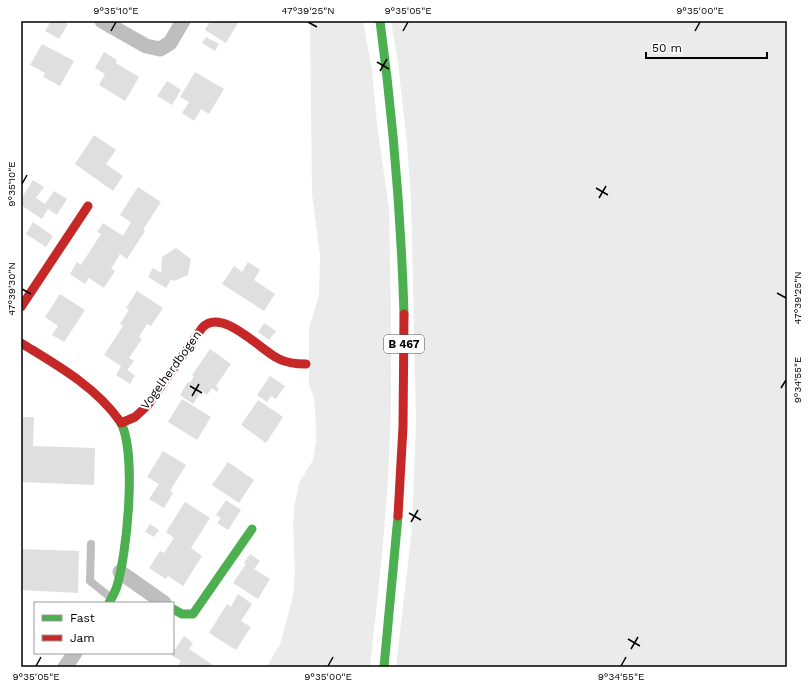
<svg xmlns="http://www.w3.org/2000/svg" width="808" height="688" viewBox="0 0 808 688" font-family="'Work Sans',sans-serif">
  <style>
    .green { fill: #ebebeb }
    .building { fill: #dfdfdf }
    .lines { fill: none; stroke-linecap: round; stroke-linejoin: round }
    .lane { stroke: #bebebe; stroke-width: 8 }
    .street { stroke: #bebebe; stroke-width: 15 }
    .fast { stroke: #4caf50; stroke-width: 9 }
    .jam { stroke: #c62828; stroke-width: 9 }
    .ticks { fill: none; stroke: #000; stroke-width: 1.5 }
    .labels { text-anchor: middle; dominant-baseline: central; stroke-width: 4; stroke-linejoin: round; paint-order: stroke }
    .shield { fill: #fff; stroke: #4c4c4c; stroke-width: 1 }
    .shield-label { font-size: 11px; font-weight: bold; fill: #000 }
    .street-label { font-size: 12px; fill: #000; stroke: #fff }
    .neatline { fill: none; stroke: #000; stroke-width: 1.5 }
    .ticks-label { font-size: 10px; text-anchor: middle; fill: #000 }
  </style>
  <rect width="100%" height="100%" fill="#fff"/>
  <path class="green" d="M310 21H363L372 70 377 124 389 209 391 310V407L388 481 382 555 370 667H267L281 642 293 596 295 573 293 523 295 503 299 483 313 460 316 442V424L314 398 309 384V329L319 295 320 255 312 194Z
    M391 21H787V667H396L412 528 416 421 411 199 407 144 398 63Z"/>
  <path class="building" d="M51 21H62L68 24 59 39 45 31Z
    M210 21H239L226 43 205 30Z
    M206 37 219 44 215 51 202 43Z
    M42 44 74 61 60 86 43 77 45 73 30 65Z
    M104 52 117 60 116 63 139 77 125 101 99 85 105 74 95 68Z
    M195 72 224 89 209 114 201 109 194 121 182 113 189 102 180 97Z
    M167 81 181 90 172 105 157 96Z
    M94 135 116 150 106 164 123 176 113 191 75 164Z
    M33 180 44 187 36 198 45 204 54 191 67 199 57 215 48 209 42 219 21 205V199Z
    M138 187 161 202 143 230 145 231 127 259 120 254 111 269 115 271 104 288 89 278 85 284 70 274 77 262 81 265 101 234 97 232 103 223 123 236 131 222 120 215Z
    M33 222 53 236 46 247 26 234Z
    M176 248 191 259 188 275 174 281 171 279 166 288 148 277 153 268 161 273 162 257Z
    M248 262 260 270 254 280 275 294 264 311 222 284 234 266 242 272Z
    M137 291 163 308 151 326 147 324 139 337 142 339 129 358 134 361 127 370 135 375 130 384 116 375 121 366 104 355 123 326 120 324 129 310 126 308Z
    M60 294 85 310 64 342 52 335 58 326 45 317Z
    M264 323 276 331 269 340 258 332Z
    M210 349 231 364 216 386 219 389 217 392 212 388 207 395 202 391 193 404 180 395 188 382 190 383 194 376 192 375Z
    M270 376 285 386 276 399 271 396 267 402 257 395Z
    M182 399 211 417 197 440 168 422Z
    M258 400 283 417 266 443 241 425Z
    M21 417H34L33 446 95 448 94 485 21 482Z
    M163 451 186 465 170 491 173 493 164 508 149 499 159 484 147 477Z
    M228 462 254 480 239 503 212 485Z
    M226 500 241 510 228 530 217 523 221 518 216 515Z
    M185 502 210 518 191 548 202 556 183 586 168 576 166 579 149 568 160 551 164 553 174 538 166 532Z
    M150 524 159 530 154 537 145 532Z
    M21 549 79 551 78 593 21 590Z
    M250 554 260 561 254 569 270 579 258 599 233 583 246 564 244 563Z
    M238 594 252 604 241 621 251 627 236 650 209 633 227 604 231 607Z
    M184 636 193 643 189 649 216 667H177L181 661 171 655Z"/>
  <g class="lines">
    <path class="lane" d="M91 544 90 581 110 597"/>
    <path class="street" d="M102 21 146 46 160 49 170 43 183 21
      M120 572 164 603
      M65 667 75 653"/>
    <path class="fast" d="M380 21C393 118 401 216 404 314
      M109 603C111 599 114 594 116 589 127 558 138 446 119 420
      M173 609 182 614H193L252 529
      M384 667 398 516"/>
    <path class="jam" d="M21 307 88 206
      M21 343C55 364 95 386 119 420
      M121 423 135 417 148 405 202 328C222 306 261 351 279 359 287 363 297 364 306 364
      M398 516 403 427 404 314"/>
  </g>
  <path class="ticks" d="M308 22 317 27M111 31 116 22M403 31 408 22M695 31 700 22M377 62 389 69M380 71 387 59M22 184 27 175M596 188 608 195M599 198 606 186M22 289 31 294M777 293 786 298M190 386 202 393M781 388 786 380M192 396 199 384M409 513 421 520M411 522 418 510M628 639 640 646M631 649 638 637M36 666 41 657M328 666 333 657M621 666 626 657"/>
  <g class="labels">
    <rect class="shield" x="384" y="335" width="40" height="18" rx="3"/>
    <g class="shield-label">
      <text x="404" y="344">B 467</text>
    </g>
    <g class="street-label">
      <text transform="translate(171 370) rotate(-54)">Vogelherdbogen</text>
    </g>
  </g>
  <rect width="808" height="688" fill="none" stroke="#ffffff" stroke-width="44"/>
  <rect x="34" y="602" width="140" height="52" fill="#ffffff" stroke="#999999"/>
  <rect x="42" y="615" width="20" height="6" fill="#4caf50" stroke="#999999"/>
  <text x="70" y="622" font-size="12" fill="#000000">Fast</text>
  <rect x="42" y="635" width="20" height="6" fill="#c62828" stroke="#999999"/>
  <text x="70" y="642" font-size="12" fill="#000000">Jam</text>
  <path d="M646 52v6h121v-6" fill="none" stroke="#000000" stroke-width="2"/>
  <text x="652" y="52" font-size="12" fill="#000000" stroke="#ffffff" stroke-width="3" paint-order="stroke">50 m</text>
  <rect x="22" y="22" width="764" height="644" class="neatline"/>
  <g class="ticks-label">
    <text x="116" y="14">9°35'10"E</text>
    <text x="308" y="14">47°39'25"N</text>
    <text x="408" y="14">9°35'05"E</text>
    <text x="700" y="14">9°35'00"E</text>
    <text transform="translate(11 184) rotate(-90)" y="4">9°35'10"E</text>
    <text transform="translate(11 289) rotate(-90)" y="4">47°39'30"N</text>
    <text transform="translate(797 298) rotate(-90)" y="4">47°39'25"N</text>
    <text transform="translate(797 380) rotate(-90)" y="4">9°34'55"E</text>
    <text x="36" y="680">9°35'05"E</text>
    <text x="328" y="680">9°35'00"E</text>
    <text x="621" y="680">9°34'55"E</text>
  </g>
</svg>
